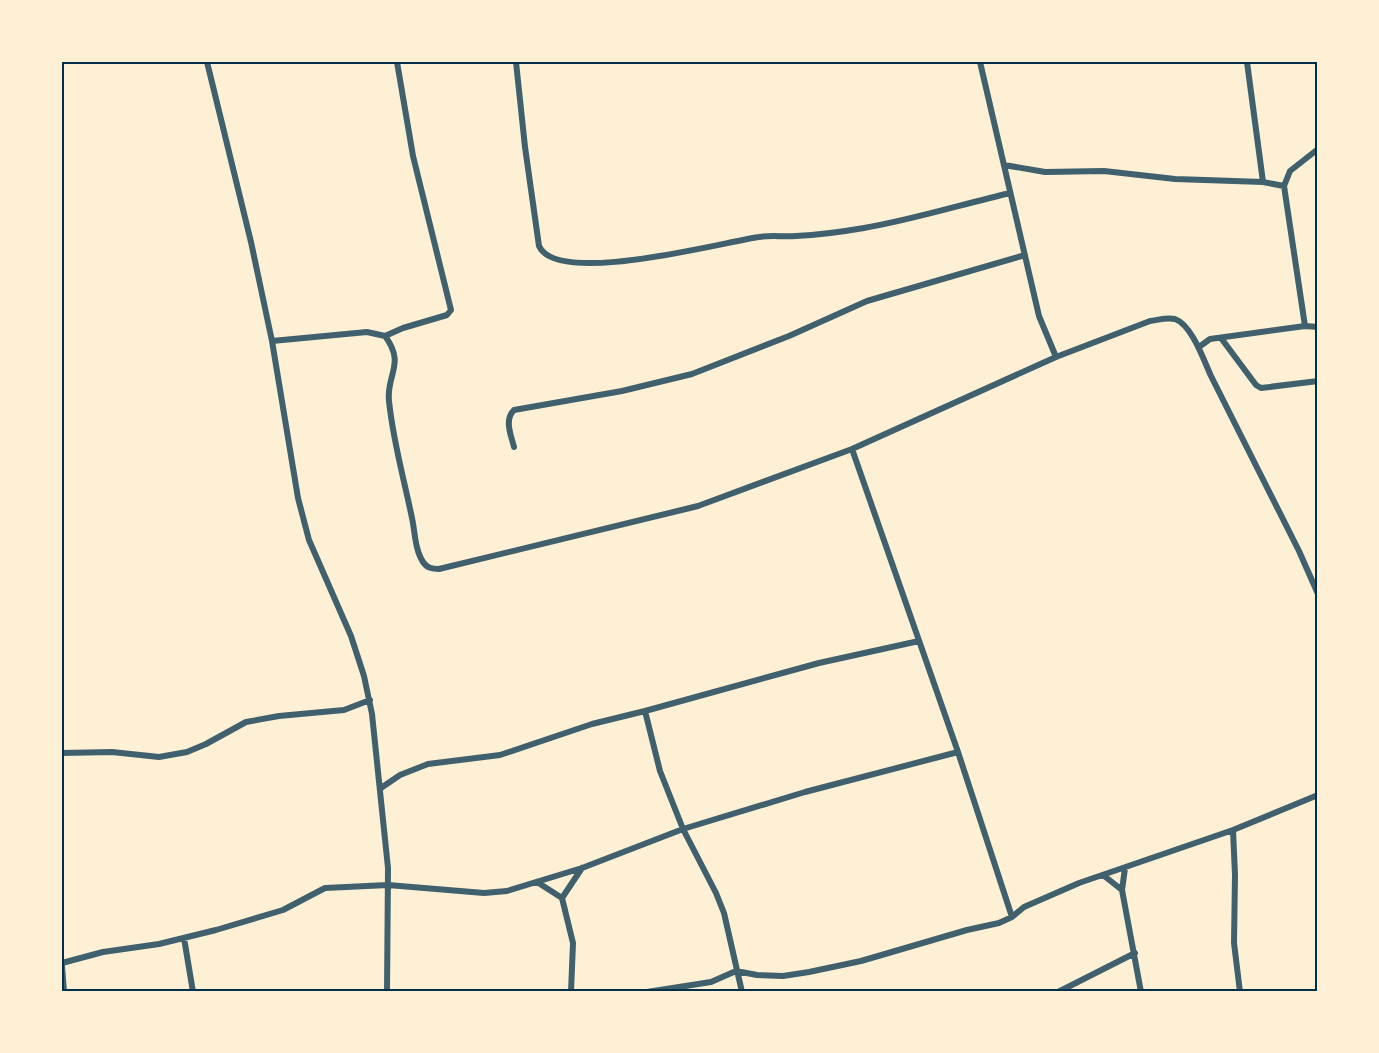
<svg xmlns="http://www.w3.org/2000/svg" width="1379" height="1053" viewBox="0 0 1379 1053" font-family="'Titillium Web',sans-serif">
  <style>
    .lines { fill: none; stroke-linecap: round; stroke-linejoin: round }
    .minor { stroke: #3f606c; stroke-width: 6 }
    .neatline { fill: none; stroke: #003049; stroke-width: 2 }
  </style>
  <rect width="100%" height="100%" fill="#fdf0d5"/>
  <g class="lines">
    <path class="minor" d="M207 62 251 242 272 341 298 498 309 540 351 636 364 676 372 714 388 868 387 992
      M516 62 525 147 539 246C557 287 723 242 759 237 771 235 783 237 796 236 818 235 841 232 864 228 912 220 963 204 1010 193
      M980 62 1039 316 1056 357 1150 321C1158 320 1167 317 1175 319 1192 325 1204 361 1211 376L1299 551 1318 594
      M1247 62 1263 182
      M1004 165 1045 172 1104 171 1175 179 1263 182 1284 186
      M1305 326 1284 186 1290 171 1318 149
      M385 336 403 328 447 315 451 310 413 156 397 62
      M1221 338 1256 385 1261 388 1318 381
      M272 341 367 332 385 336C406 364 386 375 389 401 393 441 404 479 412 518 415 532 415 550 423 562 427 568 432 569 439 569L698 506 852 449 1056 357
      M1199 347 1210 339 1305 326 1318 327
      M514 447C511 435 504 420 514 410L622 391 692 374 789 336 867 301 1025 255
      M852 449 958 752 1012 917
      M645 711 819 663 919 641
      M62 753 112 752 159 757 187 752 206 744 246 722 279 716 344 710 370 700
      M1233 830 1235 875 1234 943 1240 992
      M1125 868 1122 890 1141 992
      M1103 875 1122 890
      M537 882 562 898 582 868
      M562 898 573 943 571 992
      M184 938 193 992
      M62 963 103 952 159 944 216 930 283 910 325 888 388 885 484 893 507 891 582 868 683 829 660 771 645 711 592 724 500 755 428 764 400 775 381 788
      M62 966 64 992
      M647 992 711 982 736 971 757 975 783 976 809 972 861 961 967 930 999 923 1012 917 1024 907 1079 883 1233 830 1318 795
      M742 992 724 913 716 893 683 829 805 792 958 752
      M1058 992 1135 953"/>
  </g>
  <rect width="1379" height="1053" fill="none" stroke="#fdf0d5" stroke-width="126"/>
  <rect x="63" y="63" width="1253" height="927" class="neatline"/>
</svg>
